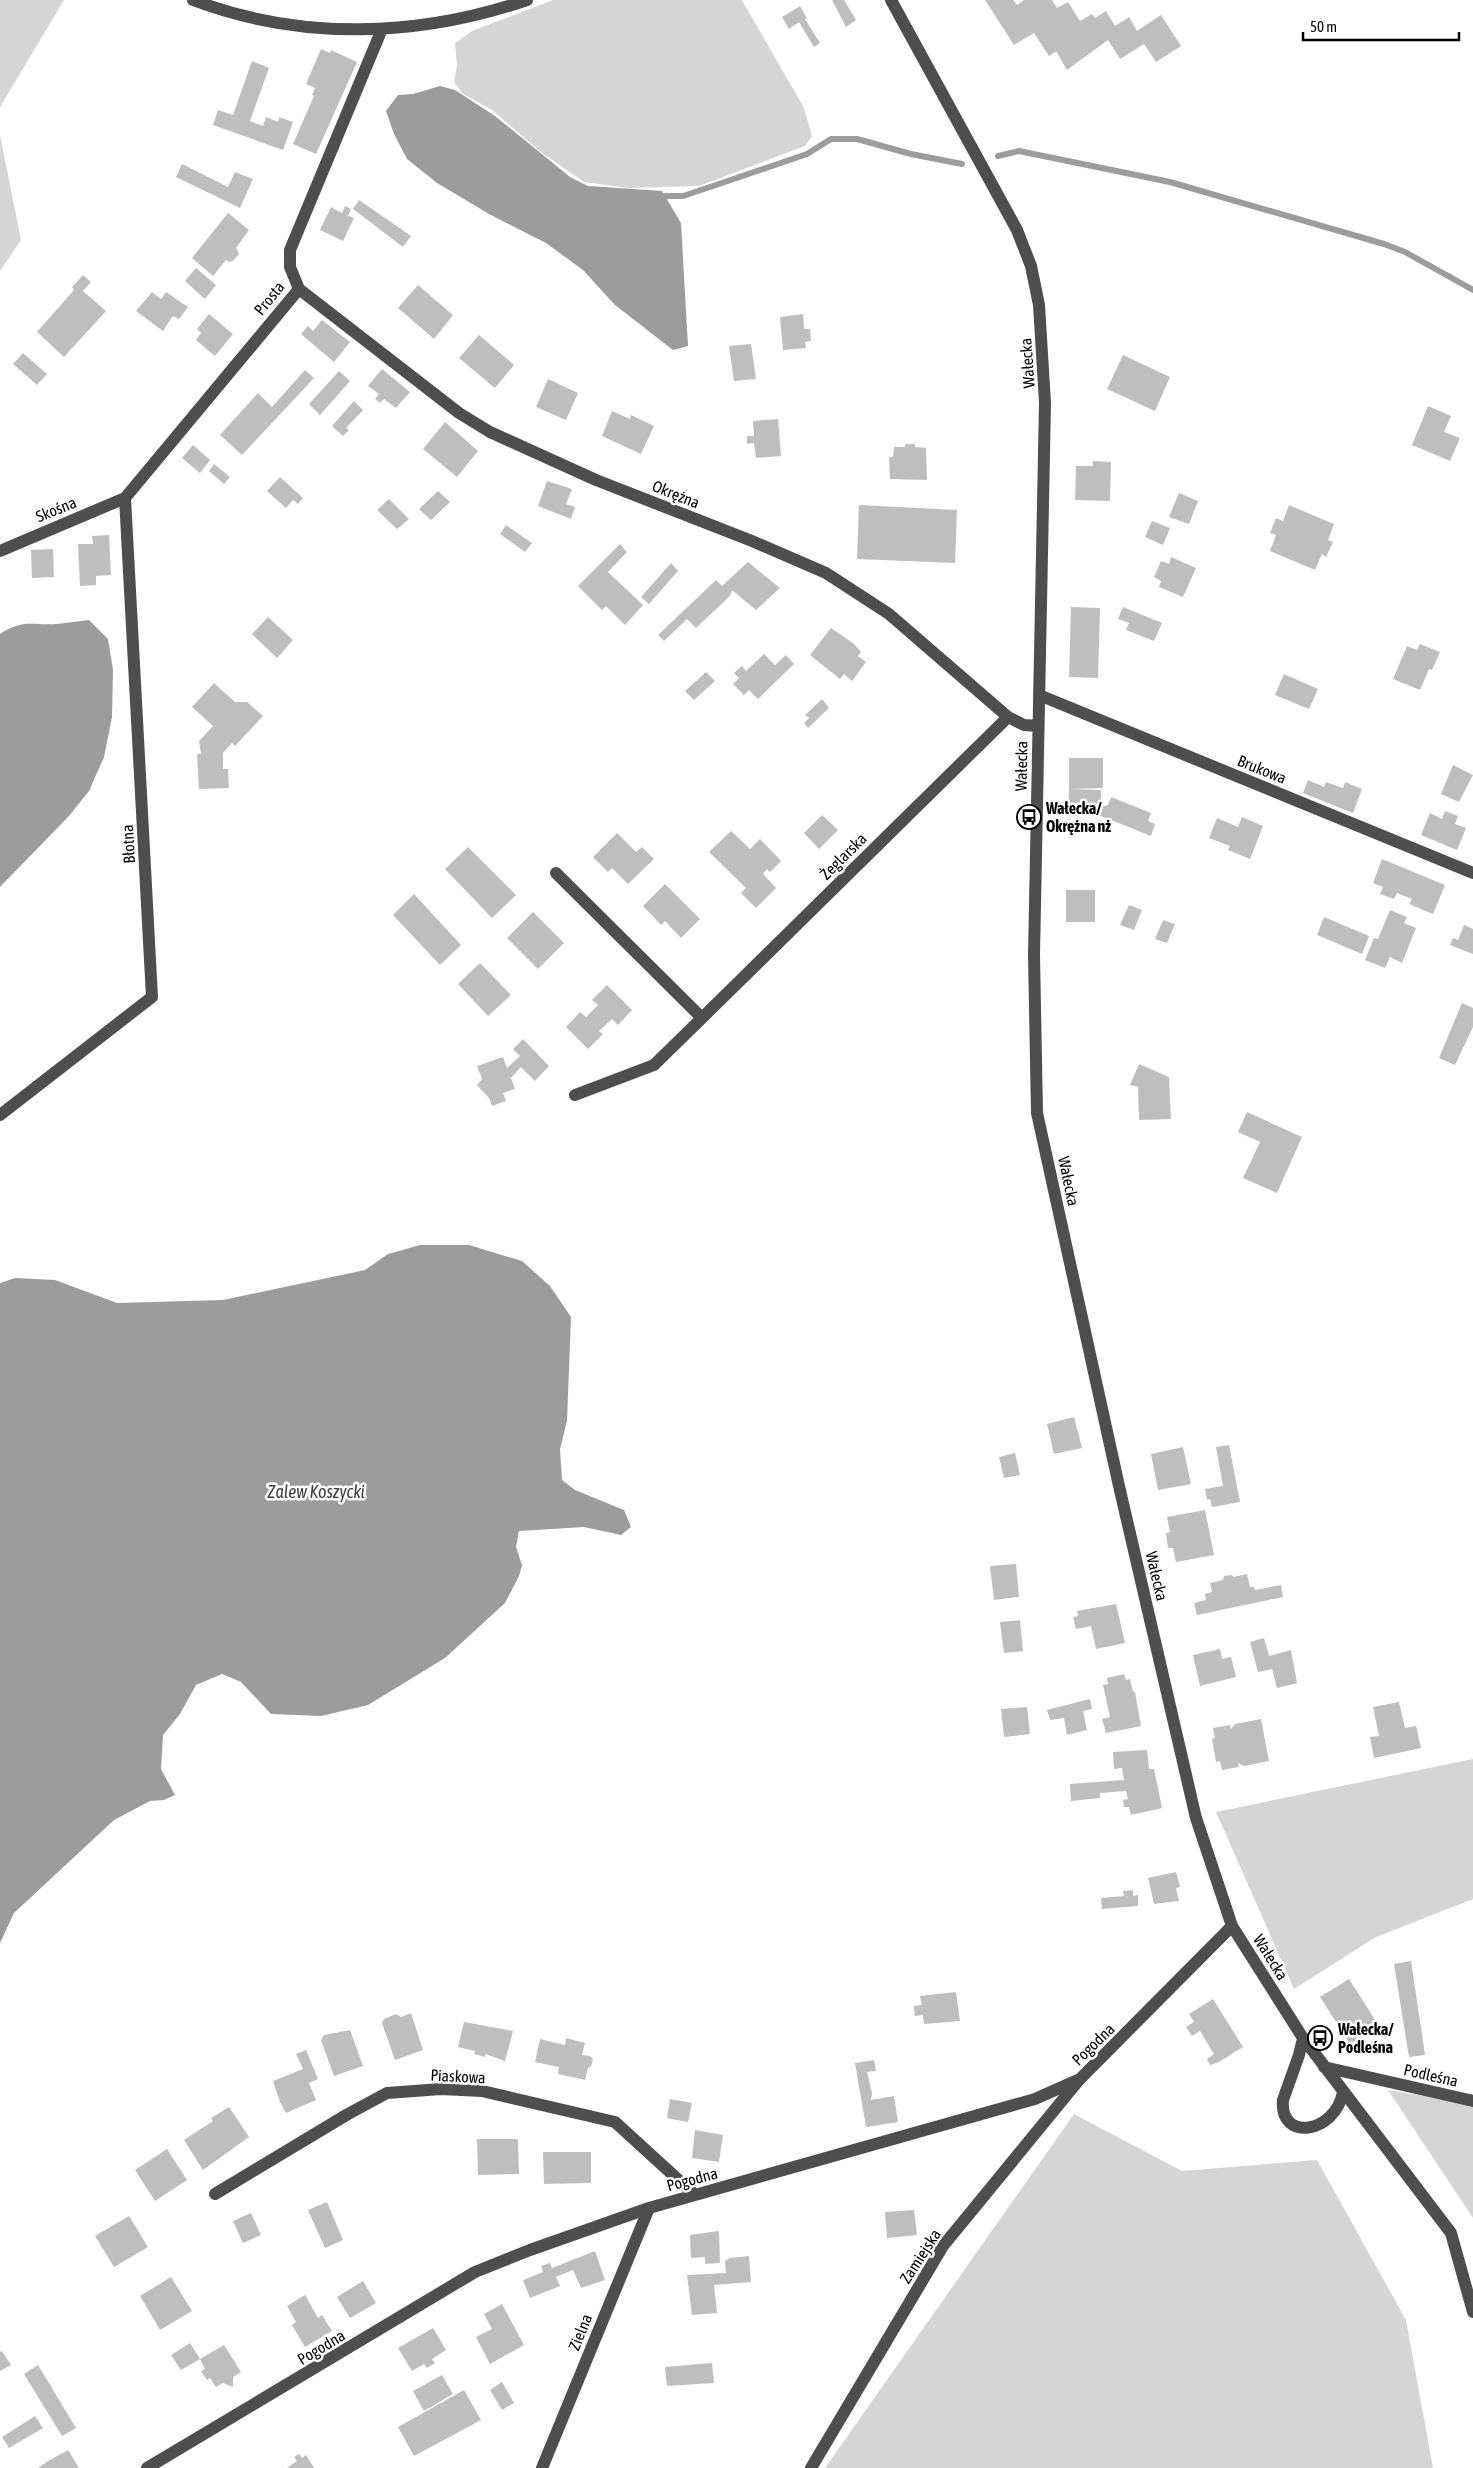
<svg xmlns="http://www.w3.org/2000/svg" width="1473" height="2468" viewBox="0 0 1473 2468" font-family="'Asap Condensed',sans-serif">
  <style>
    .green { fill: #d5d5d5 }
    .water { fill: #9c9c9c }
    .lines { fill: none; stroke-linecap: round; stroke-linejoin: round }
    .stream { stroke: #9c9c9c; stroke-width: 6 }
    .building { fill: #bebebe }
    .minor { stroke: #4e4e4e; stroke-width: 12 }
    .labels { text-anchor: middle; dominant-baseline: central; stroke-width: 5; stroke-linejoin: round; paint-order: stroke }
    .street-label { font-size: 16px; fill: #000; stroke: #fff }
    .poi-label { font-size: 16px; font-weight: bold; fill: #000; stroke: #fff; text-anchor: start }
    .water-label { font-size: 18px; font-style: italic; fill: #3d3d3d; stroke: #fff }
  </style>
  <rect width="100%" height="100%" fill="#fff"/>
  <path class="green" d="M0 0H64L0 107Z
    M553 0H742L804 108 812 136 805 146 699 186 627 188 584 182 542 153 492 110 463 94 454 82 457 65 455 43 472 31Z
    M0 135 21 240 0 271Z
    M1473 1759V1899L1376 1937 1294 1989 1216 1812Z
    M1388 2090 1473 2104V2218Z
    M1074 2114 1182 2171 1317 2160 1406 2320 1433 2468H825Z"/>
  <path class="water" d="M440 86 455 90 495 116 570 177 588 186 662 191 681 223 688 346 673 350 615 305 583 270 546 243 489 214 437 183 407 159 394 134 386 111 398 95 413 94Z
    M89 620 108 639 113 670 112 717 104 757 89 791 69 816 0 887V634C24 618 32 626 57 624 68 623 78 621 89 620Z
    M420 1245H469L522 1261 550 1286 571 1317 567 1421 560 1449 562 1480 575 1490 624 1510 631 1527 621 1535 584 1527 519 1531 516 1547 522 1565 519 1576 505 1603 445 1658 368 1705 321 1716 271 1714 241 1682 222 1674 196 1685 180 1714 163 1735 161 1769 175 1795 164 1800 150 1801 114 1820 14 1913 0 1943V1283L15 1278 55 1280 117 1303 223 1300 365 1270 388 1254Z"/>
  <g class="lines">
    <path class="stream" d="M998 156 1019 151 1170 182 1384 244 1405 252 1473 290
      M657 196H683L716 185 807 154 831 139H857L911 154 962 164"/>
  </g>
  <path class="building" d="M832 0H844L856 20 846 27Z
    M985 0H1013L1017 5 1024 0H1052L1057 8 1068 2 1080 21 1092 14 1095 18 1106 11 1115 26 1129 17 1137 31 1161 15 1181 46 1156 62 1144 44 1120 59 1108 40 1067 70 1056 51 1049 56 1034 33 1014 45Z
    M800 6 807 18 805 19 820 43 814 47 799 22 789 29 782 17Z
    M321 49 330 53 331 50 357 62 316 154 293 144 314 96 312 95 315 88 306 84Z
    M252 61 269 68 250 121 263 126 266 117 278 122 279 117 293 122 283 150 213 125 218 110 233 115Z
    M182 164 228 187 235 172 253 179 240 208 176 177Z
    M359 200 411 236 403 247 353 209Z
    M345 206 351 209 348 216 354 218 343 241 320 230 331 207 342 213Z
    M228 213 249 230 236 248 239 254 233 261 229 262 226 260 213 276 192 258Z
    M196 268 216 285 205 299 185 281Z
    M83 275 91 282 83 291 106 311 64 357 37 332 74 290 72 287Z
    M418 285 453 315 434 339 398 308Z
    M152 292 161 299 166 292 188 307 179 319 173 316 163 331 136 311Z
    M209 314 233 334 215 356 196 340 201 333 197 329Z
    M803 314 804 329H810L811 341 805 342 806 348 783 350 780 317Z
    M322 320 350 342 334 362 301 334 308 326 313 331Z
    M479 335 514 365 495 388 459 358Z
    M751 344 756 379 734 381 729 346Z
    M23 353 47 374 37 385 13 364Z
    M1123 355 1170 377 1155 411 1107 389Z
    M382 369 410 392 396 408 384 399 380 403 375 399 379 394 368 386Z
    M305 370 314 378 242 455 220 435 258 393 272 407Z
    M339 371 350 381 320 415 309 404Z
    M548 379 578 393 566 420 536 407Z
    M354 401 363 410 346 428 349 430 343 436 332 426Z
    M1428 406 1451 416 1444 432 1460 438 1450 461 1412 445Z
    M612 411 630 419 631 415 654 426 641 454 602 436Z
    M778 419 781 456 756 458 754 443 747 444V436H754L753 421Z
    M445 422 478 451 457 477 423 449Z
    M905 444H915V447L926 448 927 480 890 479 889 457H893L894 447H905Z
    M193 445 210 460 200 473 182 458Z
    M1093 461 1111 462 1110 501 1075 500 1076 466H1093Z
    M214 464 230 477 224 484 209 471Z
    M280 477 303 498 298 504 293 500 286 508 267 491Z
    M547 481 572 489 566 504 575 507 571 519 538 506Z
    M438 491 450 502 431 520 419 509Z
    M1179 493 1198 501 1189 524 1169 517Z
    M389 499 409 519 397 529 377 510Z
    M859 505 957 510 955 563 857 559Z
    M1289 505 1334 524 1328 540 1333 542 1326 557 1322 554 1315 570 1270 551 1276 535 1270 533 1276 518 1283 521Z
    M1152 521 1170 528 1163 545 1145 537Z
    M506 525 532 543 525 552 500 534Z
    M109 535 111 575 96 576V585L80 586 78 544H93L92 536Z
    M620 544 627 552 608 572 643 605 625 625 606 606 602 610 578 586Z
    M53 549 54 577 32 578 31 550Z
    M1171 557 1196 568 1183 597 1159 587 1161 581 1154 577 1161 561 1169 564Z
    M748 562 780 588 756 610 732 590 730 596 696 628 687 619 664 641 658 635 716 580 722 586Z
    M671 563 678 571 649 604 641 597Z
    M1071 607 1100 608 1098 678 1069 677Z
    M1123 607 1162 623 1154 641 1126 630 1129 623 1118 619Z
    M268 617 293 640 277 658 252 634Z
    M831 628 854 644 861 652 858 656 866 662 852 681 844 674 840 679 810 655Z
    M1420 644 1440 652 1432 670 1429 669 1420 690 1393 679 1407 646 1417 650Z
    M764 654 775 665 786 655 794 664 758 699 749 690 744 695 733 684 739 678 734 673 742 666 746 671Z
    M706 672 715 681 694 700 685 691Z
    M1284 674 1318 689 1309 709 1275 695Z
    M214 683 235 702H247L263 716 235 746 232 743 223 753V769H228L229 788 199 789 197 754H201L199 741 213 726 192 707Z
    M822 699 829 708 808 728 804 723 809 718 805 715Z
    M1069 758H1103V788L1069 789Z
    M1453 765 1473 775 1459 802 1441 794Z
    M1308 780 1324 787 1326 782 1343 788 1345 782 1362 789 1353 813 1303 793Z
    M1069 789 1101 790V807L1108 805 1111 797 1151 813 1148 821 1155 824 1151 836 1101 816 1068 815Z
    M1445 811 1458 816 1455 824 1466 828 1457 850 1421 835 1430 813 1442 819Z
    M822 815 838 830 819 849 804 833Z
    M1242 817 1263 826 1250 859 1228 850 1230 846 1209 838 1217 818 1238 827Z
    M731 831 750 849 760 839 781 861 770 872 767 869 763 874 776 888 756 908 741 893 746 888 709 852Z
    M617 833 636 852 642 847 654 859 628 884 612 868 608 872 593 857Z
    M468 847 516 895 492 918 445 869Z
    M1382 859 1445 885 1433 914 1409 904 1412 899 1397 893 1394 899 1380 894 1383 887 1373 883Z
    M665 884 700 919 681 938 665 921 661 925 643 906Z
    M1066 890H1095V922H1066Z
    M414 894 461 945 440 965 393 915Z
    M1129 905 1142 910 1134 930 1120 925Z
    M1390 910 1407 917 1404 923 1416 928 1402 963 1390 957 1385 968 1365 960 1374 938 1378 939Z
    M533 912 564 943 538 969 507 938Z
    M1324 917 1369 936 1362 954 1317 935Z
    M1163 920 1175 924 1167 943 1155 939Z
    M1464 925 1473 929V954L1450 945 1453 938 1458 940Z
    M480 963 511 995 488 1016 458 984Z
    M607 985 632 1010 618 1025 612 1019 599 1031 603 1034 588 1049 566 1027 580 1012 586 1017 598 1005 592 1000Z
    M1462 1003 1473 1008V1027L1455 1065 1439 1058Z
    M523 1039 549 1066 535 1081 521 1067 511 1078 515 1089 503 1093 506 1101 492 1106 489 1098 477 1085 482 1079 477 1066 503 1057 507 1068 520 1056 513 1049Z
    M1139 1064 1169 1077 1171 1119 1139 1120 1138 1087 1130 1085Z
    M1247 1112 1302 1137 1277 1193 1243 1178 1260 1142 1238 1132Z
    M1074 1417 1082 1448 1054 1454 1047 1424Z
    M1229 1445 1240 1502 1212 1507 1210 1499 1207 1500 1205 1489 1223 1486 1216 1447Z
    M1183 1447 1191 1484 1158 1490 1151 1454Z
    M1015 1453 1020 1475 1004 1478 999 1457Z
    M1205 1510 1214 1555 1176 1562 1173 1548H1168L1166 1533 1170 1532 1167 1517Z
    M1016 1564 1019 1597 994 1600 990 1566Z
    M1247 1574 1250 1587H1254L1255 1590 1281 1585 1283 1597 1197 1615 1194 1603 1206 1600 1205 1594 1212 1592 1210 1583 1223 1580 1224 1576 1231 1575 1234 1577Z
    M1116 1604 1125 1643 1096 1649 1091 1626 1076 1629 1073 1617 1078 1616 1077 1611Z
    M1020 1620 1023 1651 1004 1653 1000 1622Z
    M1264 1638 1269 1656 1291 1650 1297 1683 1277 1688 1272 1669 1258 1672 1250 1642Z
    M1220 1649 1222 1659 1231 1657 1236 1677 1200 1686 1193 1655Z
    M1124 1674 1126 1680 1130 1679 1133 1692H1135L1141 1726 1106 1733 1102 1719 1110 1717 1103 1685 1108 1684 1107 1678Z
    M1090 1699 1092 1709 1083 1711 1087 1730 1067 1735 1064 1718 1050 1720 1047 1710Z
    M1399 1702 1405 1728 1416 1726 1421 1748 1374 1758 1370 1737 1379 1736 1373 1707Z
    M1027 1707 1030 1734 1004 1737 1001 1709Z
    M1261 1719 1269 1761 1244 1766 1238 1763 1239 1767 1222 1770 1220 1761 1216 1762 1212 1739 1215 1738 1213 1728 1230 1725 1231 1729 1235 1724Z
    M1147 1750 1149 1769H1154L1162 1808 1131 1815 1129 1807H1124L1123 1800 1128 1799 1126 1791 1100 1793V1798L1071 1801 1070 1784 1124 1780 1122 1768 1114 1769 1113 1752Z
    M1176 1872 1180 1887 1176 1888 1179 1901 1154 1904 1148 1878Z
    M1133 1890V1896L1138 1895V1906L1102 1909 1101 1898 1124 1896 1123 1891Z
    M1411 1961 1425 2055 1409 2057 1394 1964Z
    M1349 1979 1379 2026 1350 2044 1320 1997Z
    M956 1992 960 2021 924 2024 923 2015 915 2016 914 2006 922 2005 920 1996Z
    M1213 1999 1243 2047 1219 2062 1210 2065 1207 2059 1214 2054 1200 2031 1192 2036 1186 2027 1194 2022 1189 2014Z
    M411 2013 423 2050 395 2060 382 2023 384 2019 396 2014 401 2017Z
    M464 2022 513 2031 505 2061 485 2054V2057L474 2054 475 2051 458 2047Z
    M350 2030 363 2066 334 2076 321 2040 324 2035Z
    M566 2038 585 2043 582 2055 590 2056 593 2060 591 2066 588 2068 585 2080 558 2074 559 2067 535 2062 540 2039 565 2045Z
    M306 2050 318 2079 309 2083 316 2100 286 2113 280 2102 273 2081 303 2069 296 2054Z
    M874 2060 876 2071 867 2072 872 2093 871 2100 894 2096 898 2122 866 2127 855 2063Z
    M670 2099 692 2103 688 2122 667 2118Z
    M229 2107 249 2137 203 2170 184 2140 213 2121 211 2118Z
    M695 2130 723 2135 719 2162 692 2158Z
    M477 2139H518L519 2174 478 2175Z
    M167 2149 187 2180 155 2201 135 2170Z
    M543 2152H591V2183L544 2184Z
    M327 2202 343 2240 325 2248 308 2210Z
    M914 2210 917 2235 887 2238 885 2212Z
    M251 2213 261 2235 243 2243 233 2221Z
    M129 2216 148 2247 114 2267 95 2236Z
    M719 2231 720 2263 705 2264V2257L691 2258 690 2235Z
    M595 2251 605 2280 581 2288 573 2270 556 2277 560 2286 530 2298 523 2280 543 2272 541 2266 550 2263 552 2268Z
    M749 2256 751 2282 714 2285 717 2313 692 2315 687 2275 726 2273 725 2261 730 2258Z
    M171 2277 192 2311 160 2330 140 2296Z
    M363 2281 376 2303 350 2318 337 2297Z
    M305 2295 318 2318 322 2315 332 2331 305 2347 292 2325 296 2322 287 2306Z
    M502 2304 524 2345 490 2364 476 2337 492 2329 484 2314Z
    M433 2328 446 2350 432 2359 435 2363 427 2368 424 2364 412 2371 398 2348Z
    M190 2343 200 2359 181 2370 171 2355Z
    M224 2345 241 2372 233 2377V2387L223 2383 216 2387 210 2378 207 2380 201 2371 205 2369 200 2359Z
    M2 2351 11 2365 0 2371V2352Z
    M712 2363 714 2383 667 2386 665 2367Z
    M38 2365 76 2428 62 2436 24 2374Z
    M442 2375 453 2394 424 2411 413 2391Z
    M502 2382 514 2403 502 2410 490 2390Z
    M464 2390 481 2420 414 2456 398 2427Z
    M35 2416 43 2428 9 2448 2 2437Z
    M68 2450 79 2468H38L48 2461Z
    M299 2454 302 2458 306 2455 314 2468H287L297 2461 294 2457Z"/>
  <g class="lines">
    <path class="minor" d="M193 0C301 41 419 37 527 0
      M891 0 1017 230 1031 266 1039 305 1045 403 1034 955 1037 1113 1119 1486 1196 1818 1232 1926 1303 2038 1451 2233 1473 2312
      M299 289 459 413 490 432 596 480 752 541 826 573 889 614 1008 717 1024 725 1038 726
      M0 551 125 498 299 289 290 267V250L382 29
      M1039 695 1473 873
      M556 873 702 1018 1008 717
      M575 1095 654 1065 702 1018
      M0 1115 152 997 125 498
      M1303 2038 1299 2055 1283 2100C1279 2142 1335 2134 1343 2092
      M1324 2067 1473 2101
      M215 2194 348 2114 387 2093 441 2089 482 2091 615 2122 695 2195
      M147 2468 475 2272 530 2250 649 2208 1035 2099 1080 2079 1232 1926
      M542 2468 649 2208
      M811 2468 943 2246 1079 2080"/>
  </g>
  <defs>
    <symbol id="bus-ring" viewBox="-11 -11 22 22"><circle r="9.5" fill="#fff" stroke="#000" stroke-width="1.5"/><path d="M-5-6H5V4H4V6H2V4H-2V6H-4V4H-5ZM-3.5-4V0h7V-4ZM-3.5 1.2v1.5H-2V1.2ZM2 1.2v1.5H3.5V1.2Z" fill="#000"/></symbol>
  </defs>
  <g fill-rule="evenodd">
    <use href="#bus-ring" x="1015" y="803" width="28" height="28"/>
    <use href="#bus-ring" x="1306" y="2024" width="28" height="28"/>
  </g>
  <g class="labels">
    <g class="street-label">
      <text transform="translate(269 298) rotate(-51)">Prosta</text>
      <text transform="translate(1027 363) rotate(-94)">Wałecka</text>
      <text transform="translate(676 494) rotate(22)">Okrężna</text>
      <text transform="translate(56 509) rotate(-22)">Skośna</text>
      <text transform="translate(1021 766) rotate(-89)">Wałecka</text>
      <text transform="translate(1262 769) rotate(22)">Brukowa</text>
      <text transform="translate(128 844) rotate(-93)">Błotna</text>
      <text transform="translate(843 856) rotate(-45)">Żeglarska</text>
      <text transform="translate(1069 1181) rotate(78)">Wałecka</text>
      <text transform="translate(1157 1576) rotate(77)">Wałecka</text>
      <text transform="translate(1271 1957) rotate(58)">Wałecka</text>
      <text transform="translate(1093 2044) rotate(-44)">Pogodna</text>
      <text transform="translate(1431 2075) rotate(13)">Podleśna</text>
      <text transform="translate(458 2076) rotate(3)">Piaskowa</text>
      <text transform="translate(692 2179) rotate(-15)">Pogodna</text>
      <text transform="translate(920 2256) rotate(-57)">Zamiejska</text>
      <text transform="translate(580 2332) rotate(-68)">Zielna</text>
      <text transform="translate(321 2347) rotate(-31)">Pogodna</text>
    </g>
    <g class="poi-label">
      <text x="1046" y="808">Wałecka/<tspan x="1046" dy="18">Okrężna nż</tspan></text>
      <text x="1338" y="2029">Wałecka/<tspan x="1338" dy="18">Podleśna</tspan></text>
    </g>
    <g class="water-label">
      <text x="316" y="1491">Zalew Koszycki</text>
    </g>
  </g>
  <path d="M1303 32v8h156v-8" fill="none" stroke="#000000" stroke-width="2.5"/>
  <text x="1310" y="32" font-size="15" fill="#000000" stroke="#ffffff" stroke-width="4" paint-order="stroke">50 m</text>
</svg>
